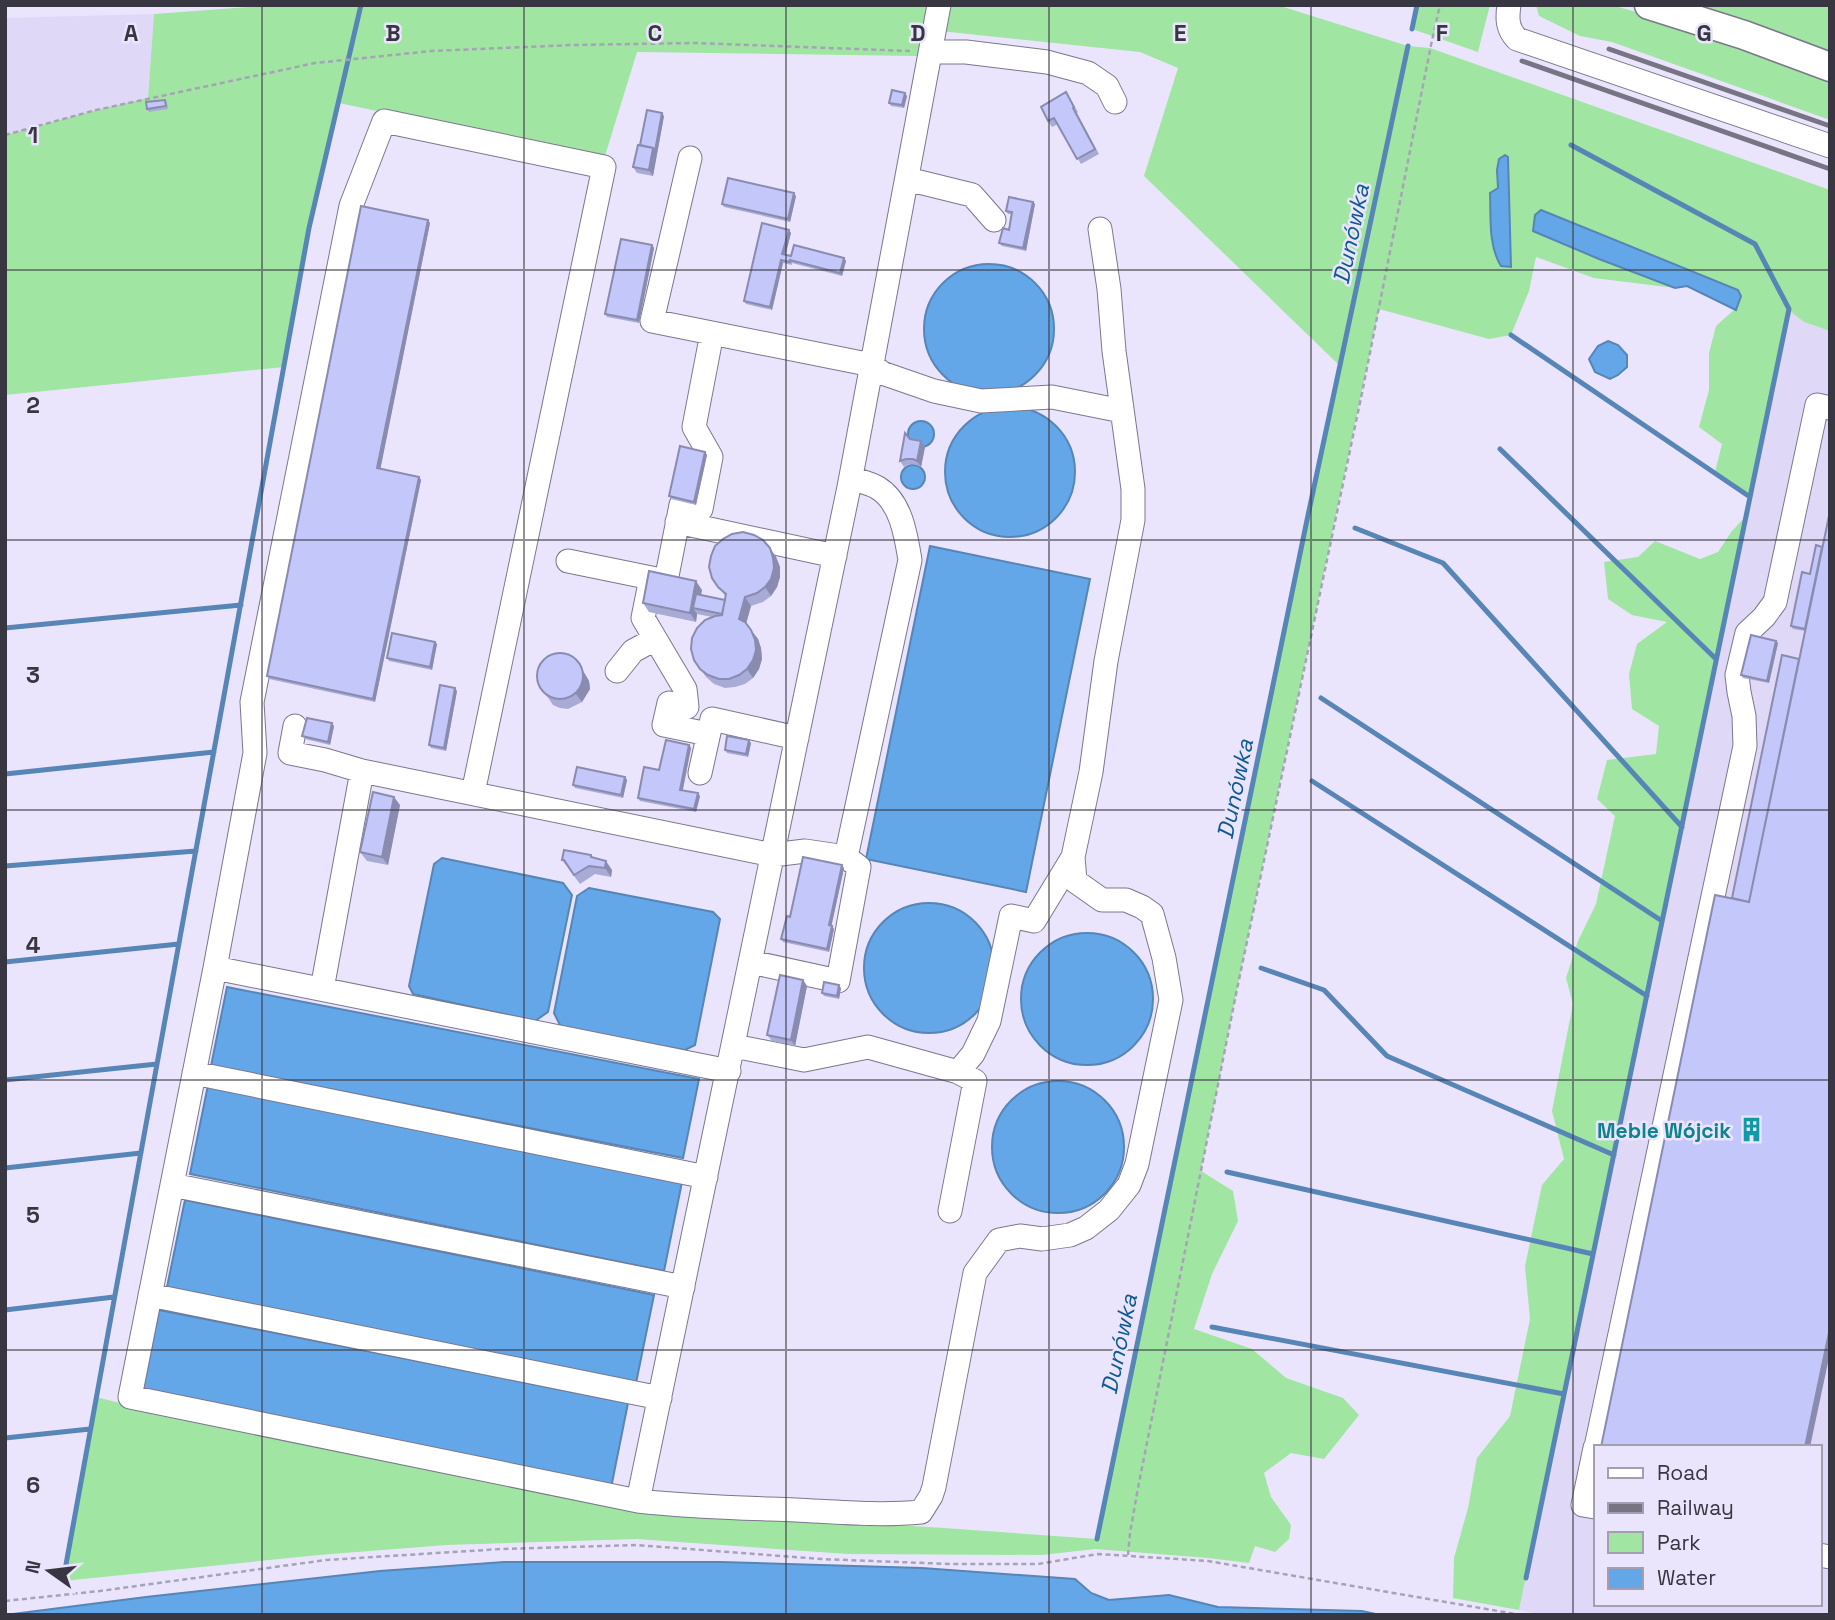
<svg xmlns="http://www.w3.org/2000/svg" width="1835" height="1620" viewBox="0 0 1835 1620" font-family="'Space Grotesk',sans-serif">
  <style>
    .built { fill: #dfd8f7; fill-rule: evenodd }
    .green { fill: #a0e5a2 }
    .water { fill: #64a7e8; stroke: #5785b6; stroke-width: 2 }
    .lines { fill: none; stroke-linecap: round; stroke-linejoin: round }
    .stream { stroke: #5785b6; stroke-width: 5 }
    .minor-casing { stroke: #7b778c; stroke-width: 25 }
    .major-casing { stroke: #7b778c; stroke-width: 31 }
    .path { stroke: #a7a3b6; stroke-width: 2.5; stroke-dasharray: 5 3.5; stroke-linecap: butt }
    .minor { stroke: #fff; stroke-width: 23 }
    .major { stroke: #fff; stroke-width: 28 }
    .rail { stroke: #777483; stroke-width: 5 }
    .wall { fill: #a9abd7 }
    .shaded-wall { fill: #898baf }
    .building { fill: #c4c7fa; stroke: #898baf; stroke-width: 2 }
    .grid { fill: none; stroke: #383640; stroke-width: 2; stroke-opacity: 0.55 }
    .labels { text-anchor: middle; dominant-baseline: central; stroke-width: 5; stroke-linejoin: round; paint-order: stroke }
    .culture-label { font-size: 21px; font-weight: bold; fill: #0d838f; stroke: #eae5fd; text-anchor: end }
    .water-label { font-size: 23px; font-style: italic; fill: #0e5994; stroke: #eae5fd }
    .grid-label { font-size: 23px; text-anchor: middle; font-weight: bold; fill: #383640; stroke: #eae5fd; stroke-width: 5; stroke-linejoin: round; paint-order: stroke }
  </style>
  <rect width="100%" height="100%" fill="#eae5fd"/>
  <path class="built" d="M154 14 148 98 96 110 5 135V18Z
    M1789 309 1804 322 1830 331V1615H1544L1519 1610ZM1595 1447H1819V1604H1595Z"/>
  <path class="green" d="M277 5H1277L1408 46 1430 48 1830 190V331L1804 322 1789 310 1750 497 1715 472 1722 444 1699 427 1709 390V353L1716 326 1735 309 1686 286 1675 288 1594 278 1536 257 1529 291 1511 335 1489 339 1379 309 1236 994 1201 1171 1233 1191 1238 1221 1212 1274 1194 1329 1252 1349 1286 1378 1343 1398 1359 1415 1324 1459 1291 1453 1264 1473 1271 1497 1291 1525 1289 1539 1275 1552 1255 1546 1249 1563 1208 1558 1095 1549 1042 1555 848 1554 637 1539 446 1545 319 1555 63 1581 96 1397 124 1404 642 1511 929 1527 1097 1539 1340 366 1144 176 1178 68 1140 52 940 31 936 59 917 56 637 52 604 159 339 103 309 228 284 367 5 395V135L96 110 148 98 154 14Z
    M1417 5H1490L1478 52 1412 29Z
    M1536 5H1611L1701 30 1830 78V120L1612 42 1580 36 1539 16Z
    M1683 5H1830V58Z
    M1746 516 1519 1610 1453 1598 1454 1558 1468 1508 1477 1458 1510 1416 1530 1319 1525 1266 1542 1185 1564 1159 1552 1111 1573 1004 1566 978 1578 941 1596 904 1615 816 1597 799 1607 760 1656 754 1659 726 1632 709 1629 674 1637 644 1667 622 1632 615 1608 599 1604 562 1638 557 1655 541 1700 559 1718 552 1732 531Z"/>
  <path class="water" d="M1505 155 1508 157 1511 267 1501 266C1488 245 1491 217 1490 193L1498 188 1497 170 1499 159Z
    M1541 210 1738 290 1741 296 1736 310 1687 286 1675 288 1599 259 1533 231 1535 215Z
    M924 329a65 65 0 1 1 130 0a65 65 0 1 1-130 0Z
    M1608 341 1618 345 1627 355V367L1618 375 1610 379 1595 372 1589 359 1598 346Z
    M945 472a65 65 0 1 1 130 0a65 65 0 1 1-130 0Z
    M908 434a13 13 0 1 1 26 0a13 13 0 1 1-26 0Z
    M901 477a12 12 0 1 1 24 0a12 12 0 1 1-24 0Z
    M930 546 1090 579 1026 892 866 859Z
    M442 858 563 883 572 895 548 1012 535 1021 413 994 409 986 434 864Z
    M589 888 713 912 720 919 695 1045 685 1050 562 1029 554 1013 577 896Z
    M864 968a65 65 0 1 1 130 0a65 65 0 1 1-130 0Z
    M1021 999a66 66 0 1 1 132 0a66 66 0 1 1-132 0Z
    M227 987 699 1079 683 1158 211 1066Z
    M992 1147a66 66 0 1 1 132 0a66 66 0 1 1-132 0Z
    M208 1085 682 1182 664 1271 190 1174Z
    M185 1200 654 1295 636 1383 167 1287Z
    M159 1310 628 1403 611 1488 142 1395Z
    M504 1562H721L922 1568 1075 1579 1091 1593 1109 1600 1169 1595 1218 1607 1362 1611 1380 1615H5L146 1597 380 1571Z"/>
  <g class="lines">
    <path class="stream" d="M1412 29 1417 5
      M1511 335 1750 497
      M1500 449 1716 659
      M1355 528 1443 563 1682 827
      M5 628 241 605
      M1321 698 1662 921
      M5 774 214 752
      M1312 781 1647 996
      M5 866 196 851
      M5 962 179 944
      M1261 968 1324 990 1387 1056 1614 1155
      M5 1080 157 1064
      M5 1168 141 1153
      M1227 1172 1593 1254
      M5 1310 114 1297
      M1212 1327 1564 1394
      M5 1438 90 1429
      M1097 1539 1307 520 1408 46
      M1526 1578 1789 309 1755 244 1571 145
      M63 1581 309 228 361 5"/>
    <defs>
      <path id="minor" d="M1509 5C1507 18 1507 29 1517 39L1830 146
        M931 52H966L1047 62 1088 73 1107 86 1115 102
        M690 158 652 321 872 365 882 373 934 391 981 401 1052 397 1122 411
        M907 179 972 195 994 220
        M677 522 835 556
        M568 561 666 581 681 505 701 509 711 457 694 427 712 333
        M651 578 643 618 685 689 687 707 669 703 664 725 708 734
        M617 671 633 651 655 639
        M295 726 290 753 325 760 362 771 773 855 805 851 846 857 910 560C906 535 901 502 878 488 870 483 859 481 851 478
        M700 773 712 719 797 738
        M473 793 604 167 384 121 351 206 252 702 255 753 215 968 130 1397 638 1501C690 1507 743 1508 796 1510 837 1512 879 1516 921 1512L931 1496 934 1487 975 1273 999 1240 1020 1236 1042 1239 1070 1235 1086 1228 1109 1210 1129 1185 1137 1164 1171 1000 1164 958 1152 914 1142 907 1126 900H1102L1075 881 1073 857 1091 772 1106 661 1133 520V489L1114 351 1109 289 1100 229
        M751 962 838 981 859 867 846 857
        M215 968 729 1071
        M322 989 362 771
        M734 1046 804 1060 868 1047 958 1072 973 1054 989 1021 1011 916 1034 921 1073 857
        M194 1073 706 1177
        M172 1185 683 1287
        M950 1211 975 1081 958 1072
        M150 1295 660 1398
        M1596 1447 1745 746 1744 716 1739 692 1737 675 1747 633 1764 617 1775 602 1817 405 1830 408
        M1595 1448 1583 1505 1595 1507
        M638 1501 849 487 939 5
        M1819 1555 1830 1557"/>
      <path id="major" d="M1649 5 1744 35 1830 67"/>
    </defs>
    <use href="#minor" class="minor-casing"/>
    <use href="#major" class="major-casing"/>
    <path class="path" d="M5 135 96 110 315 63 431 51 573 45 695 43 910 51
      M1128 1555 1130 1533 1138 1488 1236 994 1362 393 1431 45 1440 5
      M5 1601 100 1591 326 1560 501 1549 636 1545 821 1559 949 1564H1038L1098 1554 1208 1561 1521 1615"/>
    <use href="#minor" class="minor"/>
    <use href="#major" class="major"/>
    <path class="rail" d="M1609 49 1830 126
      M1522 61 1830 169"/>
  </g>
  <path class="wall" d="M1066 92 1078 112 1077 113 1099 154 1081 164 1058 124 1052 127 1048 121Z
    M907 96 904 108 891 106 889 103Z
    M165 100 167 103 168 109 149 112 147 109Z
    M664 116 653 176 637 173 633 167 640 145Z
    M796 196 790 222 724 207 722 204Z
    M1033 202 1035 204 1026 251 1002 246 999 243 1009 230 1012 214H1008L1006 211Z
    M430 223 380 469 419 477 421 480 375 702 269 679 267 676Z
    M791 233 785 255 791 256 844 258 846 261 842 276 792 263V265L783 263 772 310 746 304 744 301Z
    M652 245 654 248 639 323 607 317 605 314Z
    M910 439 921 441 925 447 921 467 917 465 910 464 904 467 900 461Z
    M705 452 707 455 696 505 671 499 669 496Z
    M770 548 776 557 780 567V577L777 587 771 596 763 602 751 606 746 624 758 639 761 648 762 659 759 669 753 678 745 684 735 687 725 688 714 684 706 677 694 660 712 617 697 614 696 622 649 612 643 603 702 590 701 595 725 600 726 597 712 578Z
    M1810 574 1830 1353 1732 898 1799 659 1805 631 1793 629 1791 626Z
    M1776 641 1778 643 1769 683 1743 678 1741 675Z
    M435 642 437 644 432 670 389 661 387 658Z
    M576 659 589 681 590 689 582 702 568 709 560 708 553 705 538 683Z
    M457 691 446 751 431 748 429 745Z
    M334 726 330 745 305 739 302 736Z
    M751 743 748 757 727 753 725 750Z
    M689 745 691 748 683 790 700 796 696 812 640 801 638 798 659 770Z
    M625 777 627 780 623 798 575 788 573 785Z
    M400 805 388 865 367 861 360 852Z
    M591 855 593 858 612 870 611 877 595 874 580 884 562 860Z
    M844 868 831 926 834 929 829 952 783 942 781 939 790 917Z
    M803 980 807 986 795 1046 772 1041 767 1035Z
    M841 988 839 999 824 996 822 993Z"/>
  <path class="shaded-wall" d="M905 93 907 96 904 108 902 105Z
    M662 113 664 116 653 176 649 170 653 148Z
    M794 193 796 196 790 222 788 219Z
    M1033 202 1035 204 1026 251 1023 248Z
    M428 220 430 223 380 471 377 468Z
    M789 230 791 233 785 257 782 254Z
    M652 245 654 248 639 323 637 320Z
    M844 258 846 261 842 276 840 273Z
    M781 260 783 263 772 310 770 307Z
    M921 441 925 447 921 467 917 461Z
    M705 452 707 455 696 505 694 502Z
    M419 477 421 480 375 702 373 699Z
    M770 548 776 557 780 567V577L777 587 771 596 765 587Z
    M696 581 702 590 698 609 693 608 697 614 696 622 690 613Z
    M745 597 751 606 745 627 739 619Z
    M751 630 758 639 761 648 762 659 759 669 753 678 747 669Z
    M1776 641 1778 643 1769 683 1767 681Z
    M435 642 437 644 432 670 430 667Z
    M576 659 589 681 590 689 582 702 576 694Z
    M455 688 457 691 446 751 444 748Z
    M332 723 334 726 330 745 328 742Z
    M749 740 751 743 748 757 746 754Z
    M689 745 691 748 682 793 680 790Z
    M625 777 627 780 623 798 621 795Z
    M698 793 700 796 696 812 694 809Z
    M394 797 400 805 388 865 382 857Z
    M606 861 612 870 611 877 605 868Z
    M842 865 844 868 831 928 829 925Z
    M832 926 834 929 829 952 827 949Z
    M803 980 807 986 795 1046 791 1040Z
    M839 985 841 988 839 999 837 996Z
    M1830 1328V1353L1810 1447H1805Z"/>
  <path class="building" d="M892 90 905 93 902 105 889 103Z
    M1066 92 1074 107 1073 108 1095 149 1077 159 1054 118 1048 121 1041 107Z
    M165 100 166 106 147 109 146 102Z
    M647 110 662 113 655 151 653 148 640 145Z
    M638 145 653 148 649 170 633 167Z
    M728 178 794 193 788 219 722 204Z
    M1009 197 1033 202 1023 248 999 243 1003 228 1009 230 1012 212 1006 211Z
    M361 206 428 220 377 468 419 477 373 699 267 676Z
    M762 223 789 230 782 254 791 256 794 245 844 258 840 273 790 260V262L781 260 770 307 744 301Z
    M621 239 652 245 637 320 605 314Z
    M905 433 910 439 921 441 917 461 913 459H906L900 461Z
    M680 446 705 452 694 502 669 496Z
    M1830 511V1328L1805 1447H1601L1715 895 1749 902Z
    M743 532 754 535 763 540 770 548 773 558 774 568 771 579 765 587 757 593 745 597 739 619 745 622 751 630 755 640 756 650 753 660 747 669 739 675 729 679H719L708 675 700 669 694 660 691 649 692 638 697 628 705 620 715 616 722 615 726 594 718 587 712 578 709 567 711 556 715 546 723 539 732 534Z
    M1816 545 1822 547 1805 629 1791 626 1802 572 1810 574Z
    M649 571 696 581 690 613 643 603Z
    M696 594 725 600 722 614 693 608Z
    M392 633 435 642 430 667 387 658Z
    M1751 635 1776 641 1767 681 1741 675Z
    M537 676a23 23 0 1 1 46 0a23 23 0 1 1-46 0Z
    M1782 655 1799 659 1749 902 1732 898Z
    M440 685 455 688 444 748 429 745Z
    M307 718 332 723 328 742 302 736Z
    M727 736 749 740 746 754 725 750Z
    M666 740 689 745 680 790 698 793 694 809 638 798 644 767 659 770Z
    M577 767 625 777 621 795 573 785Z
    M373 792 394 797 382 857 360 852Z
    M564 850 591 855V857L606 861 605 868 589 866 574 875 564 860H562Z
    M803 857 842 865 829 925 832 926 827 949 781 939 787 916 790 917Z
    M780 975 803 980 791 1040 767 1035Z
    M824 982 839 985 837 996 822 993Z"/>
  <path class="grid" d="M262 5V1615M524 5V1615M786 5V1615M1049 5V1615M1311 5V1615M1573 5V1615M5 270H1830M5 540H1830M5 810H1830M5 1080H1830M5 1350H1830"/>
  <defs>
    <symbol id="building-bare" viewBox="-9 -9 18 18"><path d="M-4-6H4V6H1V3H-1V6H-4ZM-2.5-4.3h1.7v1.8h-1.7ZM.8-4.3h1.7v1.8H.8ZM-2.5-1h1.7V.8h-1.7ZM.8-1h1.7V.8H.8Z" fill="#0f9aa8" stroke="#eae5fd" stroke-width="2.5" paint-order="stroke"/></symbol>
  </defs>
  <g fill-rule="evenodd">
    <use href="#building-bare" x="1734" y="1112" width="35" height="35"/>
  </g>
  <g class="labels">
    <g class="culture-label">
      <text x="1731" y="1130">Meble Wójcik</text>
    </g>
    <g class="water-label">
      <text transform="translate(1351 234) rotate(-78)">Dunówka</text>
      <text transform="translate(1235 789) rotate(-78)">Dunówka</text>
      <text transform="translate(1119 1344) rotate(-78)">Dunówka</text>
    </g>
  </g>
  <g class="grid-label">
    <text x="131" y="41">A</text>
    <text x="393" y="41">B</text>
    <text x="655" y="41">C</text>
    <text x="918" y="41">D</text>
    <text x="1180" y="41">E</text>
    <text x="1442" y="41">F</text>
    <text x="1704" y="41">G</text>
    <text x="33" y="143">1</text>
    <text x="33" y="413">2</text>
    <text x="33" y="683">3</text>
    <text x="33" y="953">4</text>
    <text x="33" y="1223">5</text>
    <text x="33" y="1493">6</text>
  </g>
  <rect width="1835" height="1620" fill="none" stroke="#383640" stroke-width="14"/>
  <rect x="1594" y="1445" width="228" height="161" fill="#eae5fd" stroke="#a39fb1" stroke-width="2"/>
  <rect x="1608" y="1468" width="35" height="10" fill="#ffffff" stroke="#a39fb1" stroke-width="2"/>
  <text x="1657" y="1480" font-size="21" fill="#383640">Road</text>
  <rect x="1608" y="1503" width="35" height="10" fill="#777483" stroke="#a39fb1" stroke-width="2"/>
  <text x="1657" y="1515" font-size="21" fill="#383640">Railway</text>
  <rect x="1608" y="1532" width="35" height="21" fill="#a0e5a2" stroke="#a39fb1" stroke-width="2"/>
  <text x="1657" y="1550" font-size="21" fill="#383640">Park</text>
  <rect x="1608" y="1568" width="35" height="21" fill="#64a7e8" stroke="#a39fb1" stroke-width="2"/>
  <text x="1657" y="1585" font-size="21" fill="#383640">Water</text>
  <g transform="translate(49 1571) rotate(284)" stroke="#eae5fd" stroke-width="5" paint-order="stroke">
  <path d="M0-5L12 26L0 18L-12 26Z" fill="#383640"/>
  <text y="-10" font-size="19" font-weight="bold" text-anchor="middle" fill="#383640">N</text>
  </g>
</svg>
